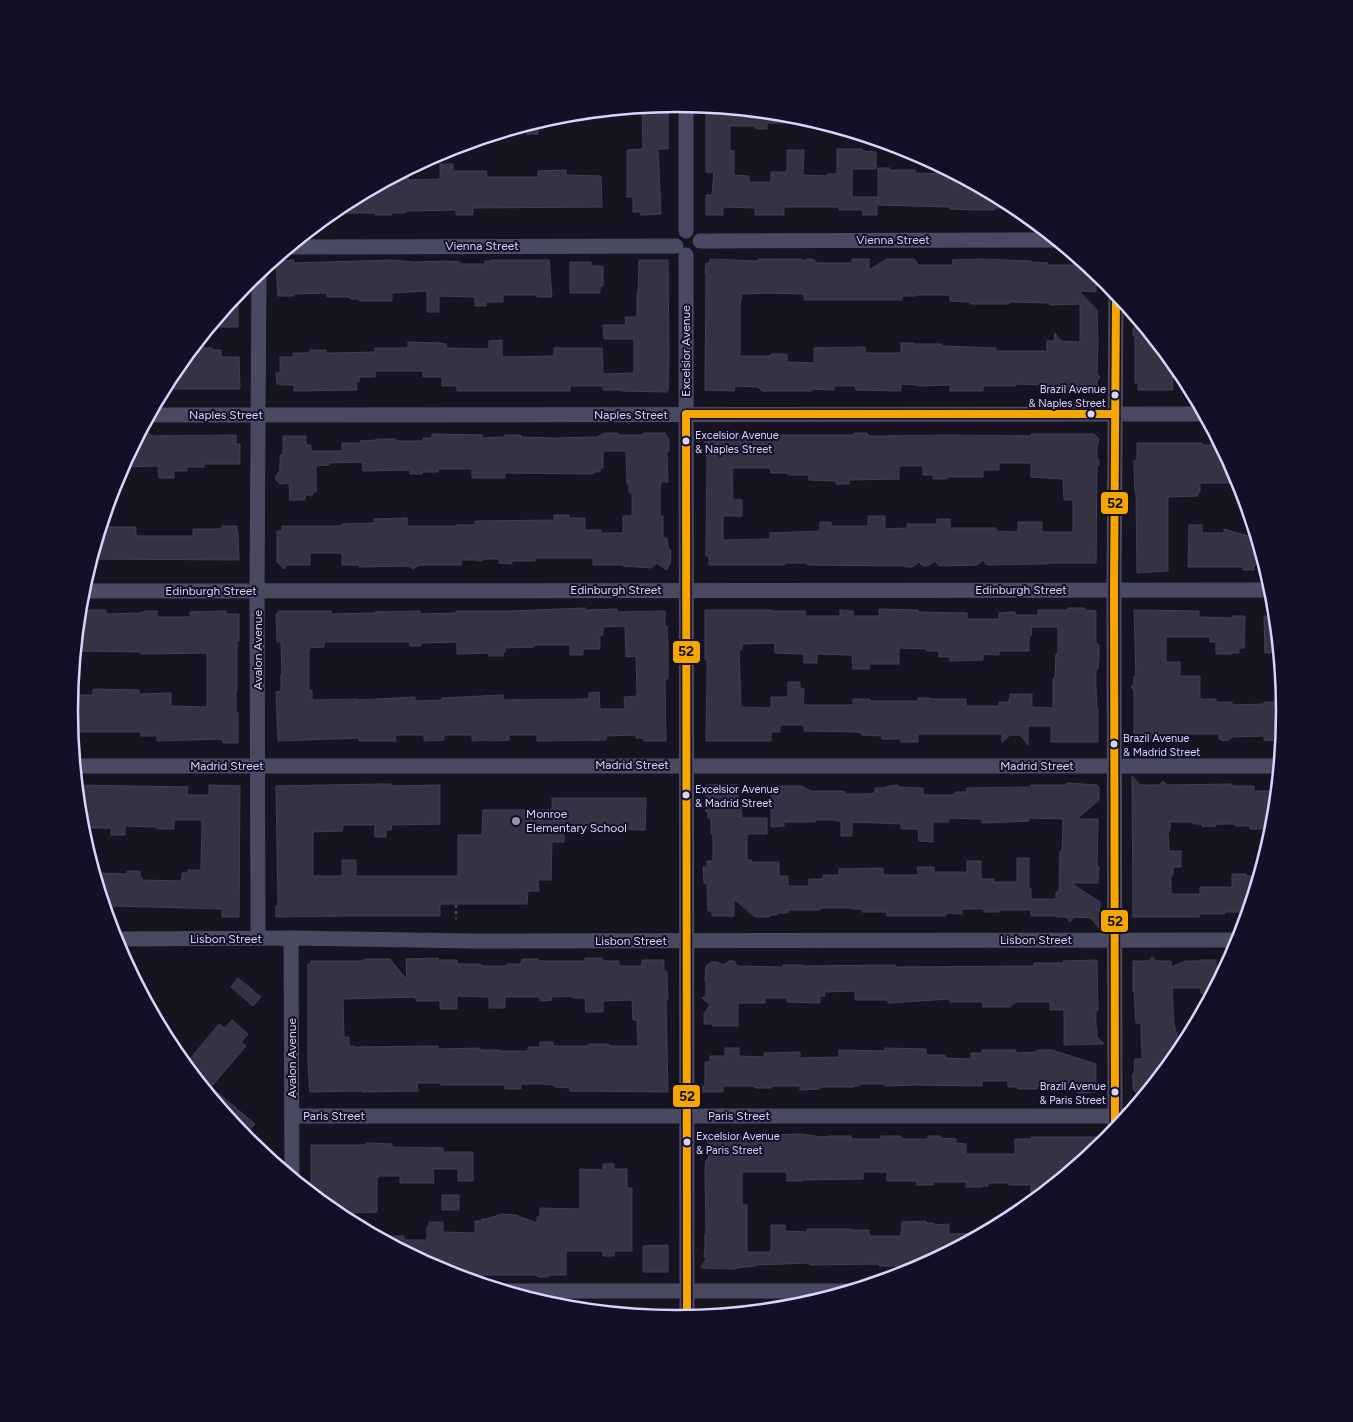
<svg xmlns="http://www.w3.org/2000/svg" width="1353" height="1422" viewBox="0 0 1353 1422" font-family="Figtree,sans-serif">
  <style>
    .building { fill: #343243; stroke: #433f54; fill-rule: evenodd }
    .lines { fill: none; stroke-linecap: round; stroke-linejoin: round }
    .path { stroke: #44505f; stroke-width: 2.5; stroke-dasharray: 2.5 4; stroke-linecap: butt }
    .minor { stroke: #4a4962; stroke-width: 15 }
    .bus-1-casing { stroke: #130f26; stroke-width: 11 }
    .bus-1 { stroke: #f7a600; stroke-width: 8 }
    .bus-dot { fill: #d9d4ff; stroke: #130f26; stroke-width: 2 }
    .poi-dot { fill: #9591b1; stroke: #130f26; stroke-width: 2 }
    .labels { text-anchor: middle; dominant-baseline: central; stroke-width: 4; stroke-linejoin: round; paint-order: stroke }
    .bus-label { font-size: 11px; fill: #d9d4ff; stroke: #130f26; text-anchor: start }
    .street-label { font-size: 12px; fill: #d9d4ff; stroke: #130f26 }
    .poi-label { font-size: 12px; fill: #d9d4ff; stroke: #130f26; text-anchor: start }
    .rim { fill: none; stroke: #d9d4ff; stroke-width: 2.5 }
    .line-badge { stroke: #130f26; stroke-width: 2 }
    .pale-badge-label { font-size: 14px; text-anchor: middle; font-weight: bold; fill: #111 }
  </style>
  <rect width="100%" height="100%" fill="#161421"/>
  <path class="building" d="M668 104V149H658L661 214 641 215V212H633V197H627V150L643 149 642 107Z
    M706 106 799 116V123H767V129H756L755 126H730V151H734V175L749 176V182H771V172H787V150H804L803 175 827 176V174H837V149H862V151L876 152V169H852V197H877V215H863V210H839V207H784V215H755V208L723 207V215H706V195H712L714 172H706Z
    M538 121V134H527L526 125Z
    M440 164H453V171H486L487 177H538V171L566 170V175L601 176 602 207 473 208V215H456V210L407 211 404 213H392V215H375V213H330L339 206 408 169V180L440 179Z
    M878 168H890V170H915V173L949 174V181H969L1017 208H994V210H978L950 209V207L878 205Z
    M710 259 758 261V259H800L804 261 807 259H813L817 263H852V259H869V270L887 259H914L917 263V265H953L952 260 982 259 1031 261V262L1048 263 1047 265H1086L1096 273V292L1079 291 1097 310 1098 341 1097 374 1100 377 1097 381V391L1047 389V385L1015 384V386H983V391H950V385L919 386 917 385 901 384V391L856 390 855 386H834V390L812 389V391H762L758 387 735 386 734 391 705 390 706 274 705 273 706 263H710ZM768 293 804 294V300H902V296H915V295H950V301L970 302V304H1009V302L1050 303V305L1080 304V342L1061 341 1055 333 1054 341H1047V351H996V348L942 346V344H914V343H901V353H865V347L814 348V363L787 362V354H771V356H740V304L742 294Z
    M294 260 293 263 392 260 414 262 446 261 460 262V264H485V261H491V260H549L552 297H537V295H503V302H486V306H475V297L439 296V312H427V291L392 293V301H359V299H350V297H327V293L294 294V296H278L276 261Z
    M639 260H668L669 358 668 390H667V392L620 391V390H603V386H570V391H457V386H442V377H423V371H375V377H359V382H356L357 390 294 391V385H281V384H277L276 373H280V357H293V353H310V350H326V353H334L375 352V348H408V342L440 343 446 344V348L489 349V341L502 340V357L554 356V348H602L603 374 634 373V339H604L603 325H626L625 317H637V293H638Z
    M570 262H591V266H603V286H600V293H570Z
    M238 292V327H209L233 298Z
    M1137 325H1142L1172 362 1173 390H1138V383H1135V337L1133 335V329Z
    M192 348H212V350H221V357H239L240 389H170V384H165L171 373Z
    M734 431 738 435H853L854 433H867L869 436H883L946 435 1031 436V434H1094L1099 439 1098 444 1097 445V458L1099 460V465L1097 466 1096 563H1048V564H1037L987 565 983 560 977 565 939 566 935 561 927 566H923L919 562 912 567H906L904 566 807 565V563H785V565H709V556H706L707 458 706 450H705V435H730ZM999 463H1031V477L1063 479 1064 500H1073V532H1042V522H1018V532L996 531V528H950V519H937V524H907V528L885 529V516H868V526H831V522H820V531L770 533V539L723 540V516H742V500H733L732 468H770L771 473H788V475H809V480L836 481V484H849V480L899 479V466H923V475H933V479H947V477H983V470H999Z
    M149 433 152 436 236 435V444H240V464H204V467H187V471H174V478H159L158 466 121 467 137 436H146Z
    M605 433H618L620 435H642L644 433H665L669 440V451H667L668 482H661V484H660V516H663V538H667L668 548 671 551 670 564 666 570 657 563 651 568 623 566V565H593V559L591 558H535V561H512V564L499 563V559H485L481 561H478L476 560H461V565H419L413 569 409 566 359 567V565H342V553H310V565H287L284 569 277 562V531H282V526H342V524L374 523V519L407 518V526H456V525H475V521L554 520V515H569V518H585V530H601V533H623V516H632V493H629V484H627L626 451H603V468H600V472H594L593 474 505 473V478H472V469H438V472H422V474H410V470L363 471 362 462 329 463V465L316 466V492H313L312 495H305V500H290L289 483 280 484 276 480V475L280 471V455H283V436H306V445H311V451H342V443H360V441L377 440V439H395V441H423V438H432V434L482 435V438L505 437V435H521V437L554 438 597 437Z
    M1137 443H1202V445H1213V448H1222L1239 483H1200V492H1198V496L1168 497V571L1137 573 1136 492H1135L1134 467V461L1137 460Z
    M1189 525H1202V533H1224V529L1248 536V540L1257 541 1264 565H1254V570H1243V567H1188Z
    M222 526H237V534L238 533 239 560 91 559 100 527H136V536H193V529H222Z
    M586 608V610L617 609V612L665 611V627L667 626 668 647V679H665L666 741H644L643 738H636V735L606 736V740L537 741V735H509V740L489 741V740L472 741V735H444V740L424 741V735H395L396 741H359V738L278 741 276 692 281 691V675H282L281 642H277L276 614H278V611H331V614L375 613V612L420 611V614L456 613V611H509ZM625 626 626 657 636 656 637 696 624 697 625 709H600L599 692 589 693V699L503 700V695L442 698V700L415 701V697L358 700V699L312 700V690L309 691V648L324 647V642H410V646H421V643L457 642V654L489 653V656H503V652H505V648L534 647V645H570V655H583V649H600V635H603V627Z
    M1068 608H1085V610L1096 611V643L1099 645V657L1098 669 1096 670V692L1097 708H1098V742H1051V726H1028V745L1020 735H1010L1002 742V734H918V742H901V739H882V736L862 735V733L855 732 804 731V725H780V732H771V741H706L707 676V660H705V610H771V611H805V616H840V610L853 611V616H879V609L918 610V612L967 613V619H999V613L1009 612H1015V615H1038V610H1068ZM1032 627H1058V654H1056L1055 678H1053V708L1032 707V694H1010V699H1009V702H999V706H966V699H930V698H918V701H870V699H853V705H803L804 689 800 688V682H788V697H771V708L741 707 739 650H742V644L775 643V653L804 654V663H817V654L852 655 853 669H869V664H899V648L927 649V651H939V657H950V661L983 660V654L999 655V651H1029V636H1031Z
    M79 610H106V614L141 613V612H145V611H157V617H190V612L226 611V614H239V641H237V690H236V713H238V743H223L222 739 157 741V736H141V732H71L69 711 70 695H93V689L139 690V694L171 693V706L207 707V653L141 654V652L80 651V650H79V642H76Z
    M1134 610 1199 611V617L1232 618V616H1245L1244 648H1239V653H1232V654H1216V642H1210V637H1166V662H1180V676H1200V699H1216V702H1232V705L1264 704V702H1283L1284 711 1282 736H1280V741L1264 740V736L1232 737 1229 740 1225 741 1219 739V734H1151V741H1134V691L1131 687 1134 684V676H1136Z
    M1264 616H1275L1278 652 1265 653Z
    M1132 776 1140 785H1159L1163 781 1167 785 1232 784V786H1254V791H1276L1273 827H1264V829H1250V826H1236L1234 824H1216V826L1202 827V824H1194L1192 822H1170V830L1168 832 1169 851H1181V867H1173V875L1171 876V894H1200V887H1232V874H1246V876H1258L1248 912H1225V914H1199V917H1133Z
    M1067 783 1097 785V787H1099V800L1077 819H1098L1097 867H1099L1098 883H1071L1100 902 1099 928 1091 918 1074 917 1070 922 1067 917H1057V916H1031V910H999V912H984V909H962V914L946 913V916H887V912H862V909H853V908H820V910H788V913H777V915H771L769 917H755L734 899V916H712V911H708L707 883H704L703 867H707V861H713V834H711V818H708V812H706V785H738V806H741L742 818H767V834H747V860H752V862H779V876H788V886H809V879H823V875H839V869L883 868V875H918L917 867H934V872H967V861H981V879H994V882H1017V858H1029V889H1031V899H1056V892H1059L1060 851H1062L1063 819 1029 818V821L982 823V819L949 818V822H933V842L919 841 918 829H901V824L852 822V836H841V821H837V820H815V822H784V826L771 827V786H801L811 791H840L845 792V794H869L875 793V788H885V787L897 785 899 787 923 788V795H955V792H967V788L1031 787V785H1066Z
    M380 784H391V786L440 785V824L392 825 391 830H386V837H375V825H343L342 831 313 832V876H342V860H356V876H458V835H482L483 810H552V798H646L645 830 564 829V842H552L551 880H538L539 891H528L527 904H440V916H343L276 917V906H278L276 786Z
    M76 785 188 787 187 795H209V785L240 786 239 917H222V909L115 906 106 913 96 882H98L99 873 127 874V871H140V878H142V880L181 881V879H182V873H188V870H201L202 820H174V829H157V827L125 826V835H111V828H80Z
    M1152 957 1156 961H1171V967L1186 961H1199L1200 960H1216V966L1226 967 1211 994 1201 993V988H1172L1174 1026H1175V1032H1177V1055L1146 1093H1136L1133 1088V1078L1132 1076 1134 1073 1135 1059H1142L1141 1023H1136L1134 992 1133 991V961H1149Z
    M438 958V960H457V964H481V966H507V964H521V961H523L522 959H538V961H585V958H602L603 961H619V966H642V960H664V971H667V979L668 1000H666L668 1092 570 1091V1088L555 1087 554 1085 542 1084H521V1089H505V1085H441V1083H417L418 1091 362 1092V1091L310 1092 308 1064V964H311V961H362L366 959H390L407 980 406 959ZM457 996 489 997V1008H505V997H540V1001L552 1000 551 997 573 996V998H585L586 1012H603V1001L632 1000 633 1020H637L638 1046H609V1044H589V1046H553V1042H540V1047H528V1051H499V1050H480V1048L438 1049V1046L354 1047V1046H349V1037H344L343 999 416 997V1001H440V1009H457Z
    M1097 960 1098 1010H1096V1027L1097 1029V1037L1104 1044 1064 1045V1010H1050V1002H1015V1004H1011V1007H983V1002H950V999L888 1003V1000H855V991L824 992 825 996H820V1003L787 1002V998H765V1003H738V1026H713V1024H704V1014L710 1005 702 998 706 996V982L705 980 706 966 712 962H717L723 965 729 961H734L738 966 783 967V965H803V966L895 965V967L1034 966V963H1063V961Z
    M238 978 261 997 253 1006 231 987Z
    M232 1020 248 1034 241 1042 246 1046 211 1087 255 1124 243 1137 185 1065 219 1024 225 1028Z
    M725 1048H739V1056L764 1057V1053L799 1052H800V1058L839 1057V1050L885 1051V1048L926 1049V1054L929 1055H945V1058L971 1059V1053H982V1050H1016V1053L1037 1052V1050H1052L1096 1064V1084L1100 1086 1095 1092 1078 1093 1070 1084 1048 1085 1047 1087 1037 1086V1089H1018V1087H1008V1081H982V1086L917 1085 885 1086V1084H859V1086H853V1087H820V1089L800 1090V1086H771V1088H755V1086H723V1092H699L705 1084V1062H710V1056H725Z
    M800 1134 823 1137 830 1136H851V1139H881V1136H901V1139H928V1136H940V1138L956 1139V1143L966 1144V1154H1015V1139H1031V1137H1096V1149L1031 1203V1185H1009V1183H988V1186H982V1187H966V1182H933V1185H917V1181H887V1172H863V1179L802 1180V1181H787V1172H742V1205H747V1252H771V1225H785V1231L807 1232V1229H852V1230H869V1236H901L902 1222 926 1221V1223H934L933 1225 949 1224V1234L983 1233 921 1266H879V1264L811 1265 808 1263 756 1265V1266L744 1267 733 1269 701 1268 706 1259 704 1256 705 1249V1234H706L705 1169 706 1160H708V1136L772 1137 771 1135Z
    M366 1143 392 1144V1147L443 1148V1152H473V1181H458V1169H433L434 1183H400V1176H378V1178H377V1212L345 1213V1220L339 1216 313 1195V1190H311V1145H366Z
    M603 1164H614V1169H627V1188H632V1251H614V1256H603V1251H566V1275H548V1277H538L536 1275H481V1274H449L444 1272 375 1236H404V1240H427V1227H429V1222H443V1232L475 1233V1221H481L482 1219H486L502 1214 515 1215 537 1223V1217H540V1208L580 1209V1169L603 1170Z
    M442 1195H459V1210H442Z
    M668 1245V1272H643V1246Z"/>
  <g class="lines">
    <path class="path" d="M456 905V919"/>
    <path class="minor" d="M686 104V231
      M700 241 1056 240
      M288 247 676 246
      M686 255 687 1318
      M149 415 1203 414
      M81 591 1272 590
      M74 766H1279
      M258 938 257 591 259 271
      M291 938 292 1178
      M114 939 291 938 472 941 1239 940
      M292 1116H1126
      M1115 1130 1114 589 1116 294
      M506 1291H848"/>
    <defs>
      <path id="bus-1" d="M1115 1130 1114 589 1116 294
        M687 1318 686 414H1115"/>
    </defs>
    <use href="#bus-1" class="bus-1-casing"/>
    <use href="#bus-1" class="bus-1"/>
  </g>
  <g class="bus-dot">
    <circle cx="1115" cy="395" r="4.5"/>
    <circle cx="1091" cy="414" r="4.5"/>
    <circle cx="686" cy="441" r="4.5"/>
    <circle cx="1114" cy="744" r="4.5"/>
    <circle cx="686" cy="795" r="4.5"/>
    <circle cx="1115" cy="1092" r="4.5"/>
    <circle cx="687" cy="1142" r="4.5"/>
  </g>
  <circle class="poi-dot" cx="516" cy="821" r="5"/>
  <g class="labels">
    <g class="bus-label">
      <text x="1106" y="389" text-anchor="end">Brazil Avenue<tspan x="1106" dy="14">&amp; Naples Street</tspan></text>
      <text x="695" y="435">Excelsior Avenue<tspan x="695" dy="14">&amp; Naples Street</tspan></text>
      <text x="1123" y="738">Brazil Avenue<tspan x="1123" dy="14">&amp; Madrid Street</tspan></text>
      <text x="695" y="789">Excelsior Avenue<tspan x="695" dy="14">&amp; Madrid Street</tspan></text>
      <text x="1106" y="1086" text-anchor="end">Brazil Avenue<tspan x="1106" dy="14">&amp; Paris Street</tspan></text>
      <text x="696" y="1136">Excelsior Avenue<tspan x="696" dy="14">&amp; Paris Street</tspan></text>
    </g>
    <g class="street-label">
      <text x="893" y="240">Vienna Street</text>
      <text x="482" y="246">Vienna Street</text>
      <text transform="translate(686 351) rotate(-90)">Excelsior Avenue</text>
      <text x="226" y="415">Naples Street</text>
      <text x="631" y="415">Naples Street</text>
      <text x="616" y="590">Edinburgh Street</text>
      <text x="1021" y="590">Edinburgh Street</text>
      <text x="211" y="591">Edinburgh Street</text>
      <text transform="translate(258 650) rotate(-90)">Avalon Avenue</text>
      <text x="632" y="765">Madrid Street</text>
      <text x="227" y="766">Madrid Street</text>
      <text x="1037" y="766">Madrid Street</text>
      <text x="226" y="939">Lisbon Street</text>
      <text x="1036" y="940">Lisbon Street</text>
      <text x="631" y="941">Lisbon Street</text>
      <text transform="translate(292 1058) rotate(-90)">Avalon Avenue</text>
      <text x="334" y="1116">Paris Street</text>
      <text x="739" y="1116">Paris Street</text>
    </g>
    <g class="poi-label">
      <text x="526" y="814">Monroe<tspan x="526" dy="14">Elementary School</tspan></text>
    </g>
  </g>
  <path d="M0 0H1353V1422H0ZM78 711a599 599 0 1 1 1198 0a599 599 0 1 1-1198 0Z" fill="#130f26" fill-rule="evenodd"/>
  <path class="rim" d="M78 711a599 599 0 1 1 1198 0a599 599 0 1 1-1198 0Z"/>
  <g class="line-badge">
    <rect x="1100" y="491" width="29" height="24" rx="5" fill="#f7a600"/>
    <rect x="672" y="640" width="29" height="24" rx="5" fill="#f7a600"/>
    <rect x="1100" y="909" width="29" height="24" rx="5" fill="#f7a600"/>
    <rect x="672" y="1084" width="29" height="24" rx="5" fill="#f7a600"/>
  </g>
  <g class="pale-badge-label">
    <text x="1115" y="508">52</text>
    <text x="686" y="656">52</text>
    <text x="1115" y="926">52</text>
    <text x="687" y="1101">52</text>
  </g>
</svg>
